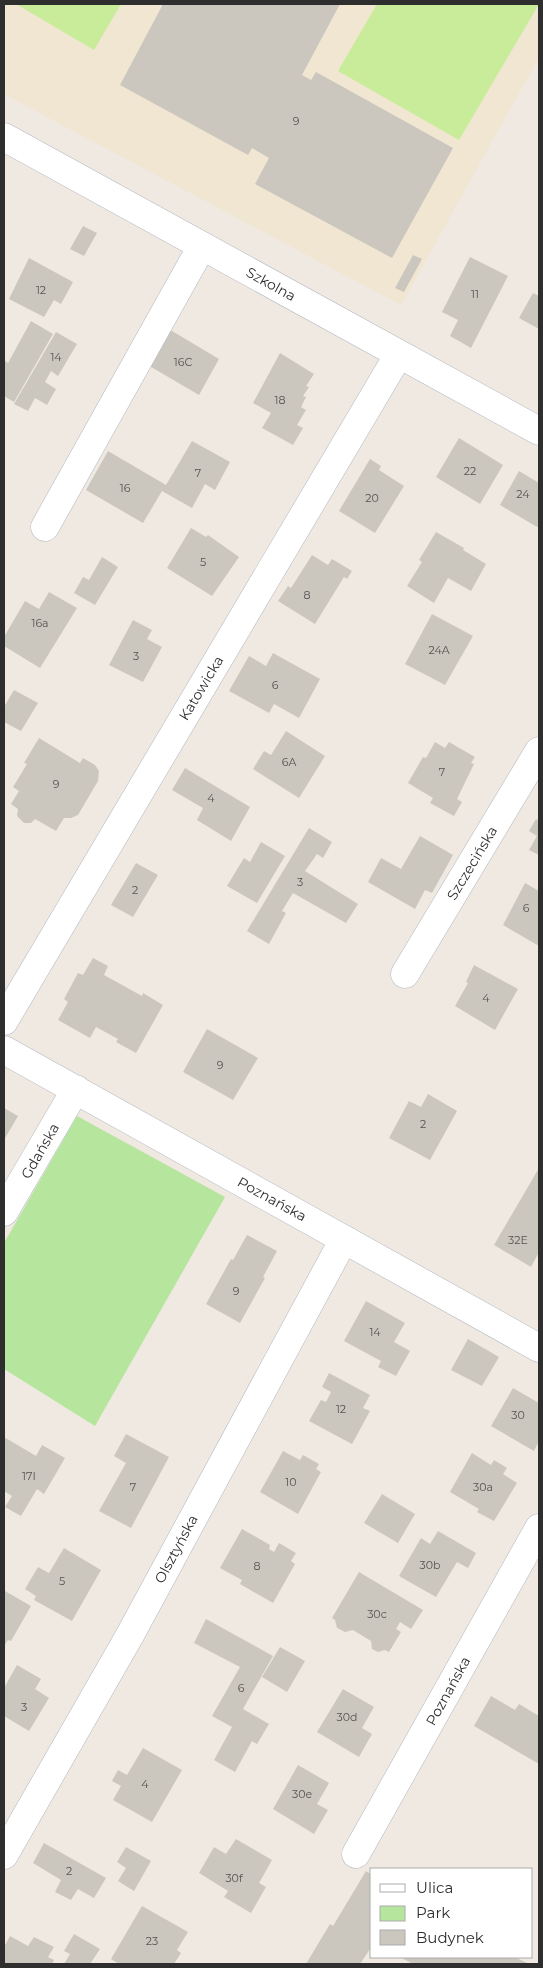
<svg xmlns="http://www.w3.org/2000/svg" width="543" height="1968" viewBox="0 0 543 1968" font-family="Montserrat,sans-serif">
  <style>
    .education { fill: #f0e6d1 }
    .green { fill: #b6e59e }
    .pitch { fill: #c9ec9a }
    .building { fill: #cbc7bf }
    .lines { fill: none; stroke-linecap: round; stroke-linejoin: round }
    .minor-casing { stroke: #b4b7c1; stroke-width: 29 }
    .minor { stroke: #fff; stroke-width: 28 }
    .labels { text-anchor: middle; dominant-baseline: central; stroke-width: 4; stroke-linejoin: round; paint-order: stroke }
    .number-label { font-size: 11px; fill: #555452 }
    .street-label { font-size: 14px; fill: #2e2e2e; stroke: #fff }
  </style>
  <rect width="100%" height="100%" fill="#efe9e1"/>
  <path class="education" d="M4 4H539V57L401 305 4 94Z"/>
  <path class="green" d="M77 1116 225 1197 95 1426 4 1369V1243Z"/>
  <path class="pitch" d="M16 4H121L94 50Z
    M377 4H539L459 140 338 71Z"/>
  <path class="building" d="M163 4H340L302 75 311 80 316 72 453 148 392 258 255 184 269 158 252 148 248 155 120 85Z
    M83 226 97 233 84 256 70 249Z
    M413 255 422 259 404 292 395 288Z
    M470 257 508 276 471 348 450 336 458 320 442 312Z
    M29 258 73 282 61 304 54 300 44 317 9 299Z
    M533 293 539 296V329L519 318Z
    M31 321 53 334 14 402 4 396V360L8 363Z
    M167 328 219 359 199 395 146 364Z
    M56 332 77 344 58 376 51 371 45 382 56 389 47 405 35 398 28 411 14 404Z
    M280 353 314 374 306 386 309 387 303 396 306 397 301 407 306 410 297 425 303 428 293 445 262 428 271 413 253 403Z
    M459 438 503 465 480 504 436 477Z
    M192 441 230 462 215 490 205 484 192 508 162 491 143 523 86 490 108 451 166 485Z
    M370 459 381 466 379 470 404 486 375 533 339 511Z
    M519 471 539 483V524L537 527 500 505Z
    M191 528 206 537 208 535 239 557 212 596 167 568Z
    M436 532 464 548 463 550 486 564 471 591 448 578 434 603 407 586 422 562 419 560Z
    M312 555 328 565 332 559 352 571 347 579 344 577 315 624 278 601 288 586 291 588Z
    M102 557 118 567 95 605 74 593 83 577 89 580Z
    M49 592 77 608 40 668 4 646V637L25 601 39 609Z
    M432 614 473 636 445 685 405 664Z
    M133 620 152 630 147 639 162 647 143 682 109 665Z
    M273 653 320 679 299 718 274 704 269 713 229 691 249 656 266 666Z
    M14 690 38 703 21 731 4 722V707Z
    M286 731 325 756 299 798 253 769 264 751 271 755Z
    M39 738 80 763 83 758 95 765 99 771 98 781 78 815 71 818H64L56 831 35 819 31 823H24L17 816 18 809 11 804 19 791 13 787 27 764 24 763Z
    M435 742 445 748 449 742 475 757 471 763 474 764 457 799 462 802 454 816 430 803 433 798 408 783 423 757 426 758Z
    M185 768 250 807 231 841 197 820 203 808 172 790Z
    M536 819 539 821V855L529 850 537 836 529 831Z
    M309 828 332 842 323 858 317 854 305 871 358 904 346 923 293 893 282 911 286 913 269 944 247 931Z
    M420 836 453 855 432 893 425 890 415 909 368 882 381 858 401 869Z
    M261 842 285 856 257 903 227 886 244 858 250 862Z
    M136 863 158 875 133 917 111 905Z
    M525 883 539 891V946L503 925Z
    M93 958 108 966 104 975 142 996 143 993 163 1005 136 1053 116 1042 118 1039 96 1027 90 1038 58 1020 68 1002 64 999 78 973 83 975Z
    M474 965 518 989 495 1030 455 1006 468 983 466 982Z
    M207 1029 258 1058 233 1100 183 1072Z
    M428 1094 457 1111 430 1160 389 1138 409 1101 421 1107Z
    M4 1108 18 1116 4 1140Z
    M539 1168V1252L531 1267 494 1245Z
    M247 1235 277 1251 263 1277 265 1278 240 1323 206 1304 231 1259 233 1260Z
    M366 1301 405 1323 394 1342 410 1351 396 1376 378 1367 381 1361 344 1341Z
    M468 1339 499 1357 482 1386 451 1370Z
    M329 1373 370 1395 363 1408 370 1411 352 1444 309 1421 321 1400 326 1402 331 1392 322 1387Z
    M513 1388 539 1403V1441L534 1451 491 1426Z
    M126 1434 169 1457 131 1528 99 1511 126 1463 114 1456Z
    M4 1437 36 1456 42 1445 65 1458 44 1494 37 1489 21 1516 5 1507 12 1496 4 1491Z
    M283 1451 300 1460 303 1455 319 1464 316 1469 321 1472 298 1514 260 1492Z
    M472 1453 491 1465 494 1460 507 1468 503 1474 517 1483 494 1521 477 1512 479 1509 450 1492Z
    M382 1494 415 1514 398 1543 364 1523Z
    M242 1529 270 1545 269 1549 274 1552 279 1543 296 1553 291 1561 295 1564 273 1603 240 1584 242 1580 220 1568Z
    M438 1531 476 1553 468 1568 457 1562 436 1597 399 1576 421 1538 430 1544Z
    M64 1548 101 1570 72 1621 34 1600 36 1596 25 1589 38 1567 49 1573Z
    M359 1572 423 1610 411 1629 400 1622 396 1629 401 1632 389 1652 385 1650 378 1652 372 1649 371 1641 353 1630 345 1632 337 1628 335 1620 332 1618Z
    M5 1591 31 1606 11 1641 8 1640 4 1646Z
    M206 1619 273 1656 243 1709 269 1724 257 1744 252 1741 235 1772 214 1760 232 1727 212 1716 240 1667 194 1643Z
    M280 1647 305 1661 287 1692 262 1677Z
    M17 1665 41 1679 35 1689 49 1698 29 1731 4 1716V1688Z
    M343 1689 374 1707 362 1728 372 1734 359 1757 317 1732Z
    M491 1696 515 1710 519 1704 539 1716V1764L474 1726Z
    M143 1748 182 1770 152 1822 113 1800 121 1786 112 1781 118 1770 127 1775Z
    M298 1765 329 1783 317 1804 328 1810 314 1834 273 1809Z
    M236 1839 272 1860 259 1883 266 1887 251 1913 224 1897 228 1891 199 1873 214 1847 226 1854Z
    M44 1843 106 1878 94 1898 78 1889 71 1900 55 1892 61 1880 33 1863Z
    M126 1847 151 1861 134 1891 118 1881 126 1868 117 1862Z
    M366 1871 372 1875V1946L360 1964H306L330 1924 333 1926Z
    M142 1906 188 1932 177 1950 181 1953 174 1964H119L111 1959Z
    M74 1934 100 1949 90 1964H64L70 1954 64 1951Z
    M10 1936 28 1946 34 1937 54 1947 48 1957 54 1960 52 1964H4V1947Z
    M400 1957H515L529 1964H413Z"/>
  <g class="lines">
    <defs>
      <path id="minor" d="M4 137 539 431
        M45 527 202 246
        M405 974 539 751
        M4 1021 399 354
        M4 1050 539 1348
        M4 1212 76 1089
        M356 1854 539 1528
        M4 1855 130 1635 344 1239"/>
    </defs>
    <use href="#minor" class="minor-casing"/>
    <use href="#minor" class="minor"/>
  </g>
  <g class="labels">
    <g class="number-label">
      <text x="296" y="121">9</text>
      <text x="41" y="290">12</text>
      <text x="475" y="294">11</text>
      <text x="56" y="357">14</text>
      <text x="183" y="362">16C</text>
      <text x="280" y="400">18</text>
      <text x="470" y="471">22</text>
      <text x="198" y="473">7</text>
      <text x="125" y="488">16</text>
      <text x="523" y="494">24</text>
      <text x="372" y="498">20</text>
      <text x="203" y="562">5</text>
      <text x="307" y="595">8</text>
      <text x="40" y="623">16a</text>
      <text x="439" y="650">24A</text>
      <text x="136" y="656">3</text>
      <text x="275" y="685">6</text>
      <text x="289" y="762">6A</text>
      <text x="442" y="772">7</text>
      <text x="56" y="784">9</text>
      <text x="211" y="798">4</text>
      <text x="300" y="882">3</text>
      <text x="135" y="890">2</text>
      <text x="526" y="908">6</text>
      <text x="486" y="998">4</text>
      <text x="220" y="1065">9</text>
      <text x="423" y="1124">2</text>
      <text x="518" y="1240">32E</text>
      <text x="236" y="1291">9</text>
      <text x="375" y="1332">14</text>
      <text x="341" y="1409">12</text>
      <text x="518" y="1415">30</text>
      <text x="29" y="1476">17I</text>
      <text x="291" y="1482">10</text>
      <text x="133" y="1487">7</text>
      <text x="483" y="1487">30a</text>
      <text x="430" y="1565">30b</text>
      <text x="257" y="1566">8</text>
      <text x="62" y="1581">5</text>
      <text x="377" y="1614">30c</text>
      <text x="241" y="1688">6</text>
      <text x="24" y="1707">3</text>
      <text x="347" y="1717">30d</text>
      <text x="145" y="1784">4</text>
      <text x="302" y="1794">30e</text>
      <text x="69" y="1871">2</text>
      <text x="234" y="1878">30f</text>
      <text x="152" y="1941">23</text>
    </g>
    <g class="street-label">
      <text transform="translate(271 284) rotate(29)">Szkolna</text>
      <text transform="translate(201 688) rotate(-59)">Katowicka</text>
      <text transform="translate(472 863) rotate(-59)">Szczecińska</text>
      <text transform="translate(40 1151) rotate(-60)">Gdańska</text>
      <text transform="translate(272 1199) rotate(29)">Poznańska</text>
      <text transform="translate(176 1549) rotate(-62)">Olsztyńska</text>
      <text transform="translate(448 1691) rotate(-61)">Poznańska</text>
    </g>
  </g>
  <rect width="543" height="1968" fill="none" stroke="#2e2e2e" stroke-width="10"/>
  <rect x="370" y="1868" width="162" height="90" fill="#ffffff" stroke="#ababab"/>
  <rect x="380" y="1884" width="25" height="8" fill="#ffffff" stroke="#ababab"/>
  <text x="416" y="1893" font-size="15" fill="#2e2e2e">Ulica</text>
  <rect x="380" y="1906" width="25" height="15" fill="#b6e59e" stroke="#ababab"/>
  <text x="416" y="1918" font-size="15" fill="#2e2e2e">Park</text>
  <rect x="380" y="1930" width="25" height="15" fill="#cbc7bf" stroke="#ababab"/>
  <text x="416" y="1943" font-size="15" fill="#2e2e2e">Budynek</text>
</svg>
